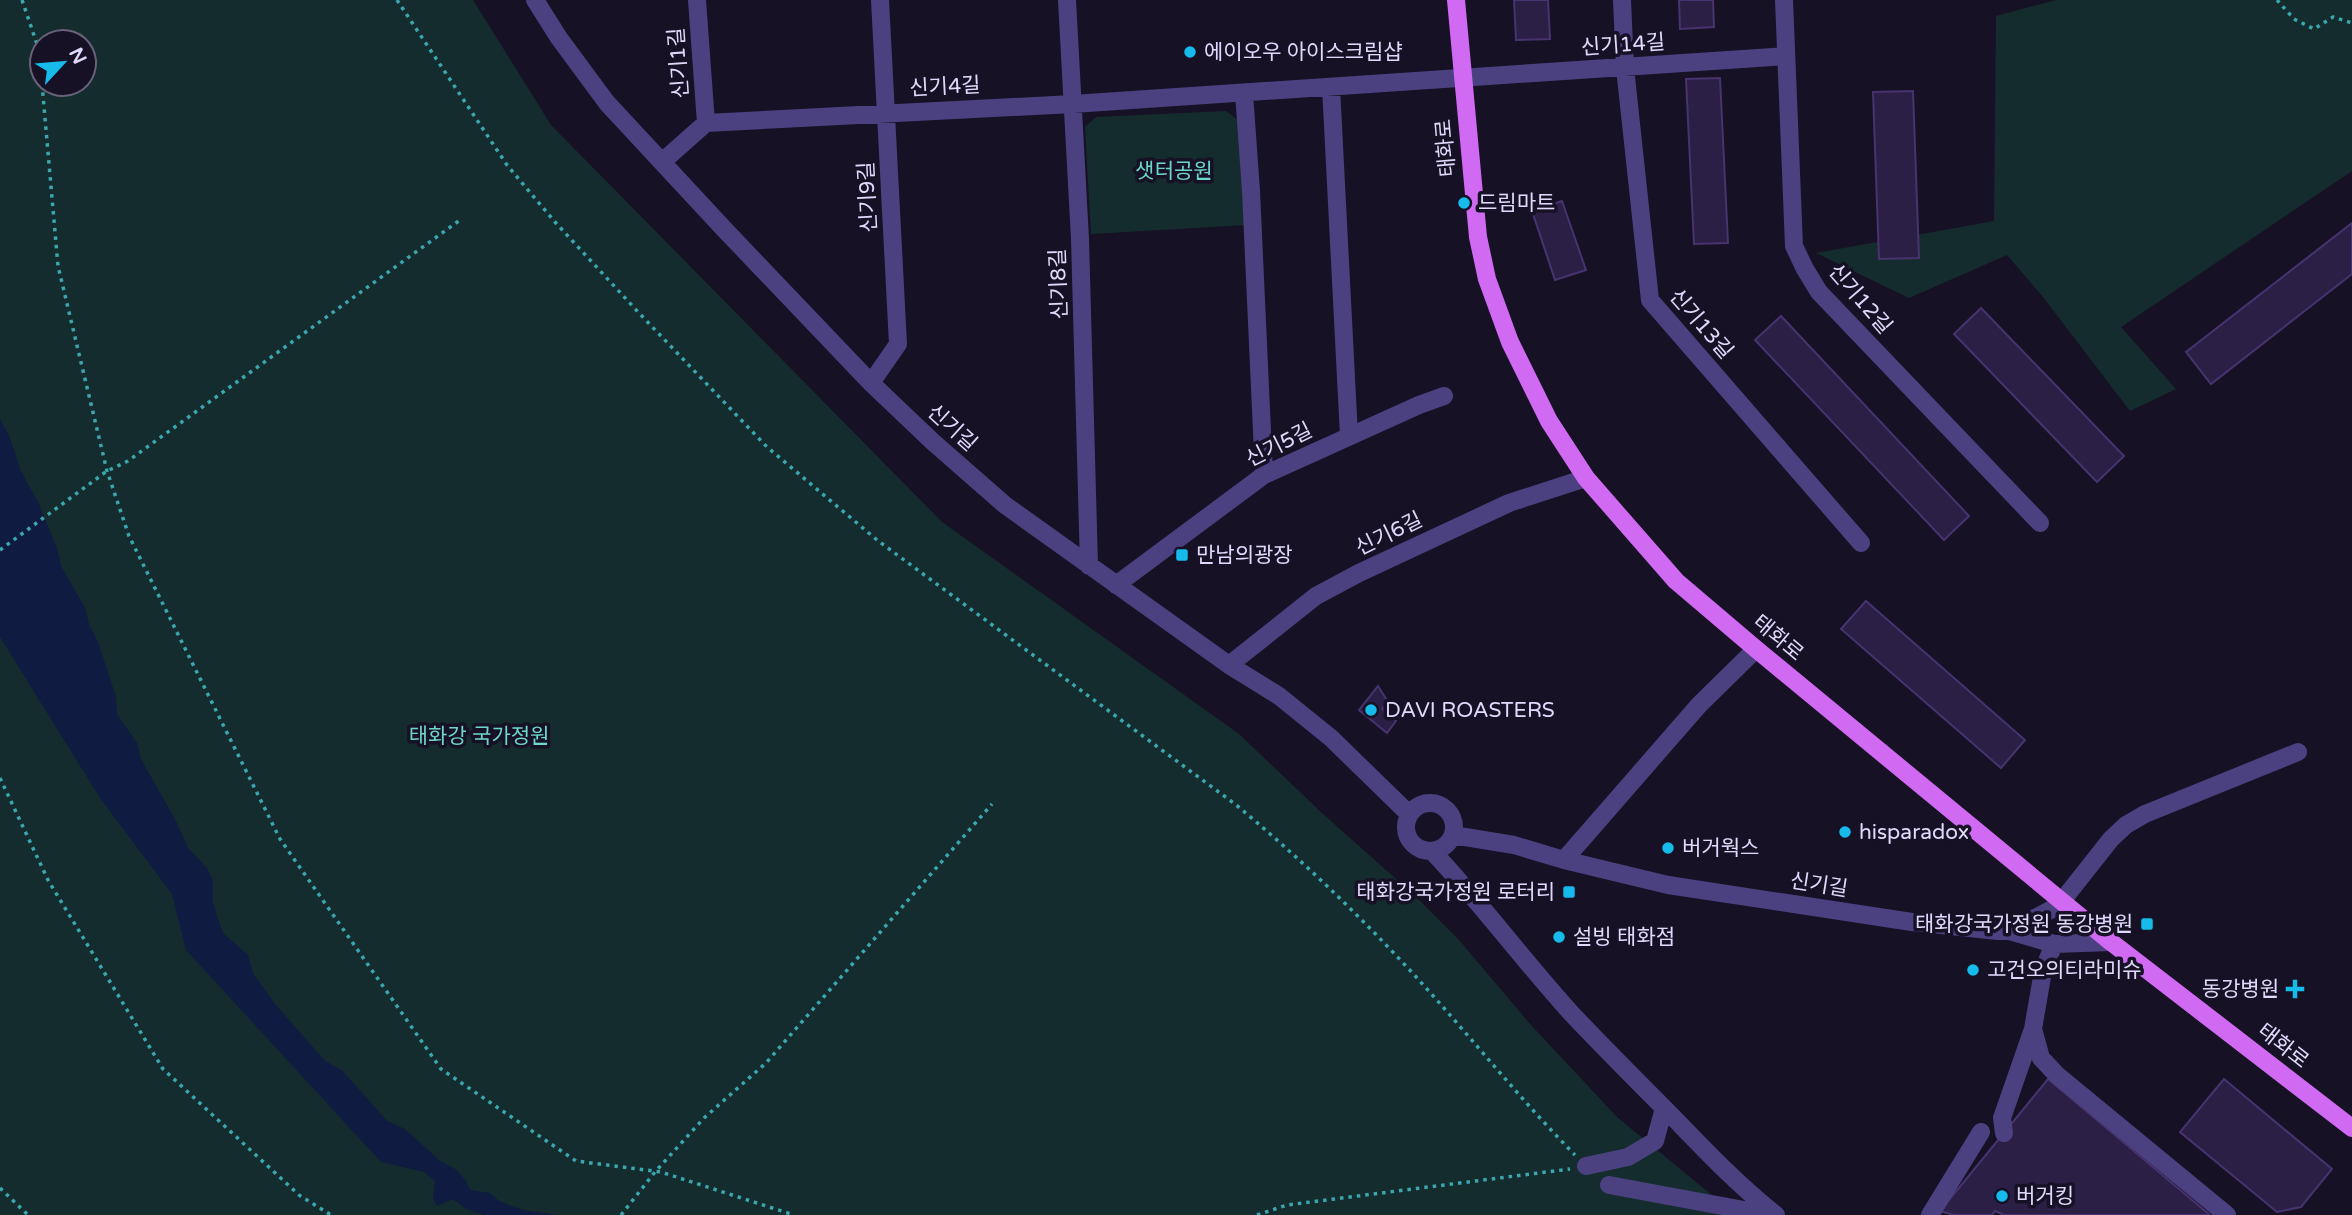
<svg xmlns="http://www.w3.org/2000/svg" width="2352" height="1215" viewBox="0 0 2352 1215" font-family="'Varela Round','Noto Sans KR',sans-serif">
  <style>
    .green { fill: #152c2f; fill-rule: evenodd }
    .water { fill: #0f1b41 }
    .building { fill: #2c1f45; stroke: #47336f; stroke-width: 2 }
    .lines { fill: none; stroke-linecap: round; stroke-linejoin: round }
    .path { stroke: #3aa6ae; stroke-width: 3.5; stroke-dasharray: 3.5 5; stroke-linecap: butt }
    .minor { stroke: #4b4180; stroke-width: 18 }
    .major { stroke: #d16af2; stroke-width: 18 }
    .poi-dot { fill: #16baeb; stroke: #171125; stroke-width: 2.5 }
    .labels { text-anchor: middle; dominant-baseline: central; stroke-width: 7; stroke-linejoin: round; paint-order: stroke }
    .street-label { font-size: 21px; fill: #e1d9fc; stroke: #171125 }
    .poi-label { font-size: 21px; fill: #e1d9fc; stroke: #171125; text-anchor: start }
    .park-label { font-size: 21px; fill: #6bd6c9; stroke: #171125 }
  </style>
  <rect width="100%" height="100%" fill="#171125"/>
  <path class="green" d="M0 0H473L551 125 942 522 1239 734 1322 813 1414 895 1459 940 1530 1024 1617 1117 1736 1215H0ZM42 42H84V84H42Z
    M2056 0H2352V171L2121 327 2176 389 2130 411 2043 297 2007 255 1909 298 1816 253 1994 221 1996 16Z
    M1226 111 1239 121 1246 225 1091 234 1085 127 1096 117Z"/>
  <path class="water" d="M0 419 10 438 21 471 38 502 57 548 61 566 85 608 89 624 98 642 116 697 117 714 137 743 141 759 176 821 188 848 207 868 213 881V903L223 933 248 955 253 973 275 1004 325 1061 342 1070 387 1121 405 1129 440 1161 457 1170 466 1181 470 1190 490 1193 499 1201 523 1210 558 1215H484L466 1209 453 1199 437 1206 433 1199 435 1181 424 1172 381 1162 186 950 172 894 100 798 0 637Z"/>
  <path class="building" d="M1514 0H1548L1550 39 1516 40Z
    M1679 0H1713L1714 27 1680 29Z
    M1720 78 1728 243 1694 244 1686 79Z
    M1913 91 1919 258 1879 259 1873 92Z
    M1562 201 1586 270 1555 280 1532 211Z
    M2352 223V274L2211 384 2186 352Z
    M1981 308 2124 456 2097 482 1954 334Z
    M1781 316 1969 516 1944 540 1755 340Z
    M1866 601 2025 740 2001 768 1841 629Z
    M1378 686 1388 702 1382 709 1396 721 1387 733 1359 710Z
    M2048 1079 2210 1215H2004L1995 1211 1992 1215H1954L1940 1211Z
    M2224 1079 2332 1169 2301 1207 2277 1212 2180 1132Z"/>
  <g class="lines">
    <path class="path" d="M22 0 40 53 42 81
      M397 0 507 165 555 222 639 313 767 447 877 540 1235 804C1295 854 1351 907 1405 965 1463 1027 1515 1094 1575 1155
      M2277 0 2294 19 2314 29 2333 17 2352 23
      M42 84 58 266 107 471 129 536 280 839 441 1069 576 1161 661 1172 794 1215
      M0 550 107 471 128 461 460 220
      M0 778 48 880 163 1069 299 1195 331 1215
      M0 1188 28 1215
      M621 1215 655 1172 704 1118 766 1063 992 804
      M1257 1215 1287 1205 1570 1169"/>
    <path class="minor" d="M535 0 559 38 607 103 725 230 871 383 933 442 1005 505 1229 665 1279 696 1331 738 1409 814
      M697 0 706 123
      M1067 0 1080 239 1089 566
      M1622 0 1625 68 1650 300 1861 543
      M1784 0 1794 246 1805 269 1819 292 2040 523
      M1331 87 1349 436
      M1244 93 1251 191 1264 475
      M662 162 706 123 1073 104 1786 56
      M871 383 898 344 880 0
      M1116 585 1264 475 1419 405 1444 396
      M1229 665 1316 596 1359 573 1509 503 1586 478
      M1406 827a24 24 0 1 1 48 0a24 24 0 1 1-48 0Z
      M1453 835 1514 845 1564 860 1668 885 1912 922 1998 931 2014 929 2056 907 2062 901 2111 839 2126 825 2145 814 2298 752
      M1432 851C1481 903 1523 960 1571 1013 1604 1048 1638 1082 1672 1116 1705 1150 1738 1185 1776 1215
      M1564 860 1699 705 1756 649
      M2006 930 2054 944 2111 942
      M2033 1029 2041 1058 2057 1075 2227 1215
      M2004 1133 2002 1118 2033 1029 2043 971 2054 944
      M1586 1166 1628 1157 1655 1141 1664 1108
      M1609 1185 1771 1215
      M1930 1215 1981 1132"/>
    <path class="major" d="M1456 0 1478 237 1487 279 1510 342 1549 421 1586 478 1676 581 1756 649 2111 942 2352 1128"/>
  </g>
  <g class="poi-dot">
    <circle cx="1190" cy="52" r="7"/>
    <circle cx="1464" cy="203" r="7"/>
    <rect x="1175" y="548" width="14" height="14" rx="3.5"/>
    <circle cx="1371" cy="710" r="7"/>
    <circle cx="1845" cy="832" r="7"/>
    <circle cx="1668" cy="848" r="7"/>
    <rect x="1562" y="885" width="14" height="14" rx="3.5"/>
    <rect x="2140" y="917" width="14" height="14" rx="3.5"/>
    <circle cx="1559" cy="937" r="7"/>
    <circle cx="1973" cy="970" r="7"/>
    <path d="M2291.5 978.5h7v7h7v7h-7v7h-7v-7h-7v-7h7z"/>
    <circle cx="2002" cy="1196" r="7"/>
  </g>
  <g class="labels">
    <g class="street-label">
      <text transform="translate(1623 45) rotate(-4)">신기14길</text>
      <text transform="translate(679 63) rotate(-94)">신기1길</text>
      <text transform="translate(945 87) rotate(-3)">신기4길</text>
      <text transform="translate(1446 148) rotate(-95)">태화로</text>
      <text transform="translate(868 197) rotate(-93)">신기9길</text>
      <text transform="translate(1059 284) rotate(-92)">신기8길</text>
      <text transform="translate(1860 299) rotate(49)">신기12길</text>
      <text transform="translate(1701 324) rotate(49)">신기13길</text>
      <text transform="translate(952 428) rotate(42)">신기길</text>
      <text transform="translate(1279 445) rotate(-27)">신기5길</text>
      <text transform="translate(1389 534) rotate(-26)">신기6길</text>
      <text transform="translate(1778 638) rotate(40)">태화로</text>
      <text transform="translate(1819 885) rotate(9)">신기길</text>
      <text transform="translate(2283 1046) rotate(38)">태화로</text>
    </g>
    <g class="poi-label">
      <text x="1204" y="52">에이오우 아이스크림샵</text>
      <text x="1478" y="203">드림마트</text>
      <text x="1196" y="555">만남의광장</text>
      <text x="1385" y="710">DAVI ROASTERS</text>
      <text x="1859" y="832">hisparadox</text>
      <text x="1682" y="848">버거웍스</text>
      <text x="1555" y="892" text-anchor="end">태화강국가정원 로터리</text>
      <text x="2133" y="924" text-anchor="end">태화강국가정원 동강병원</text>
      <text x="1573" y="937">설빙 태화점</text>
      <text x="1987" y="970">고건오의티라미슈</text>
      <text x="2279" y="989" text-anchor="end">동강병원</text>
      <text x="2016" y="1196">버거킹</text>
    </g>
    <g class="park-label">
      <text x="1174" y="171">샛터공원</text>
      <text x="479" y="736">태화강 국가정원</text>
    </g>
  </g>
  <g transform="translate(63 63) rotate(64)"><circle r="33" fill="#171125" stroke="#68617b" stroke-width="2"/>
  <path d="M0-5L12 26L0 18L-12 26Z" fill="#16baeb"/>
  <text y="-10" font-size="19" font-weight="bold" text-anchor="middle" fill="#e1d9fc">N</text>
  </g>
</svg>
